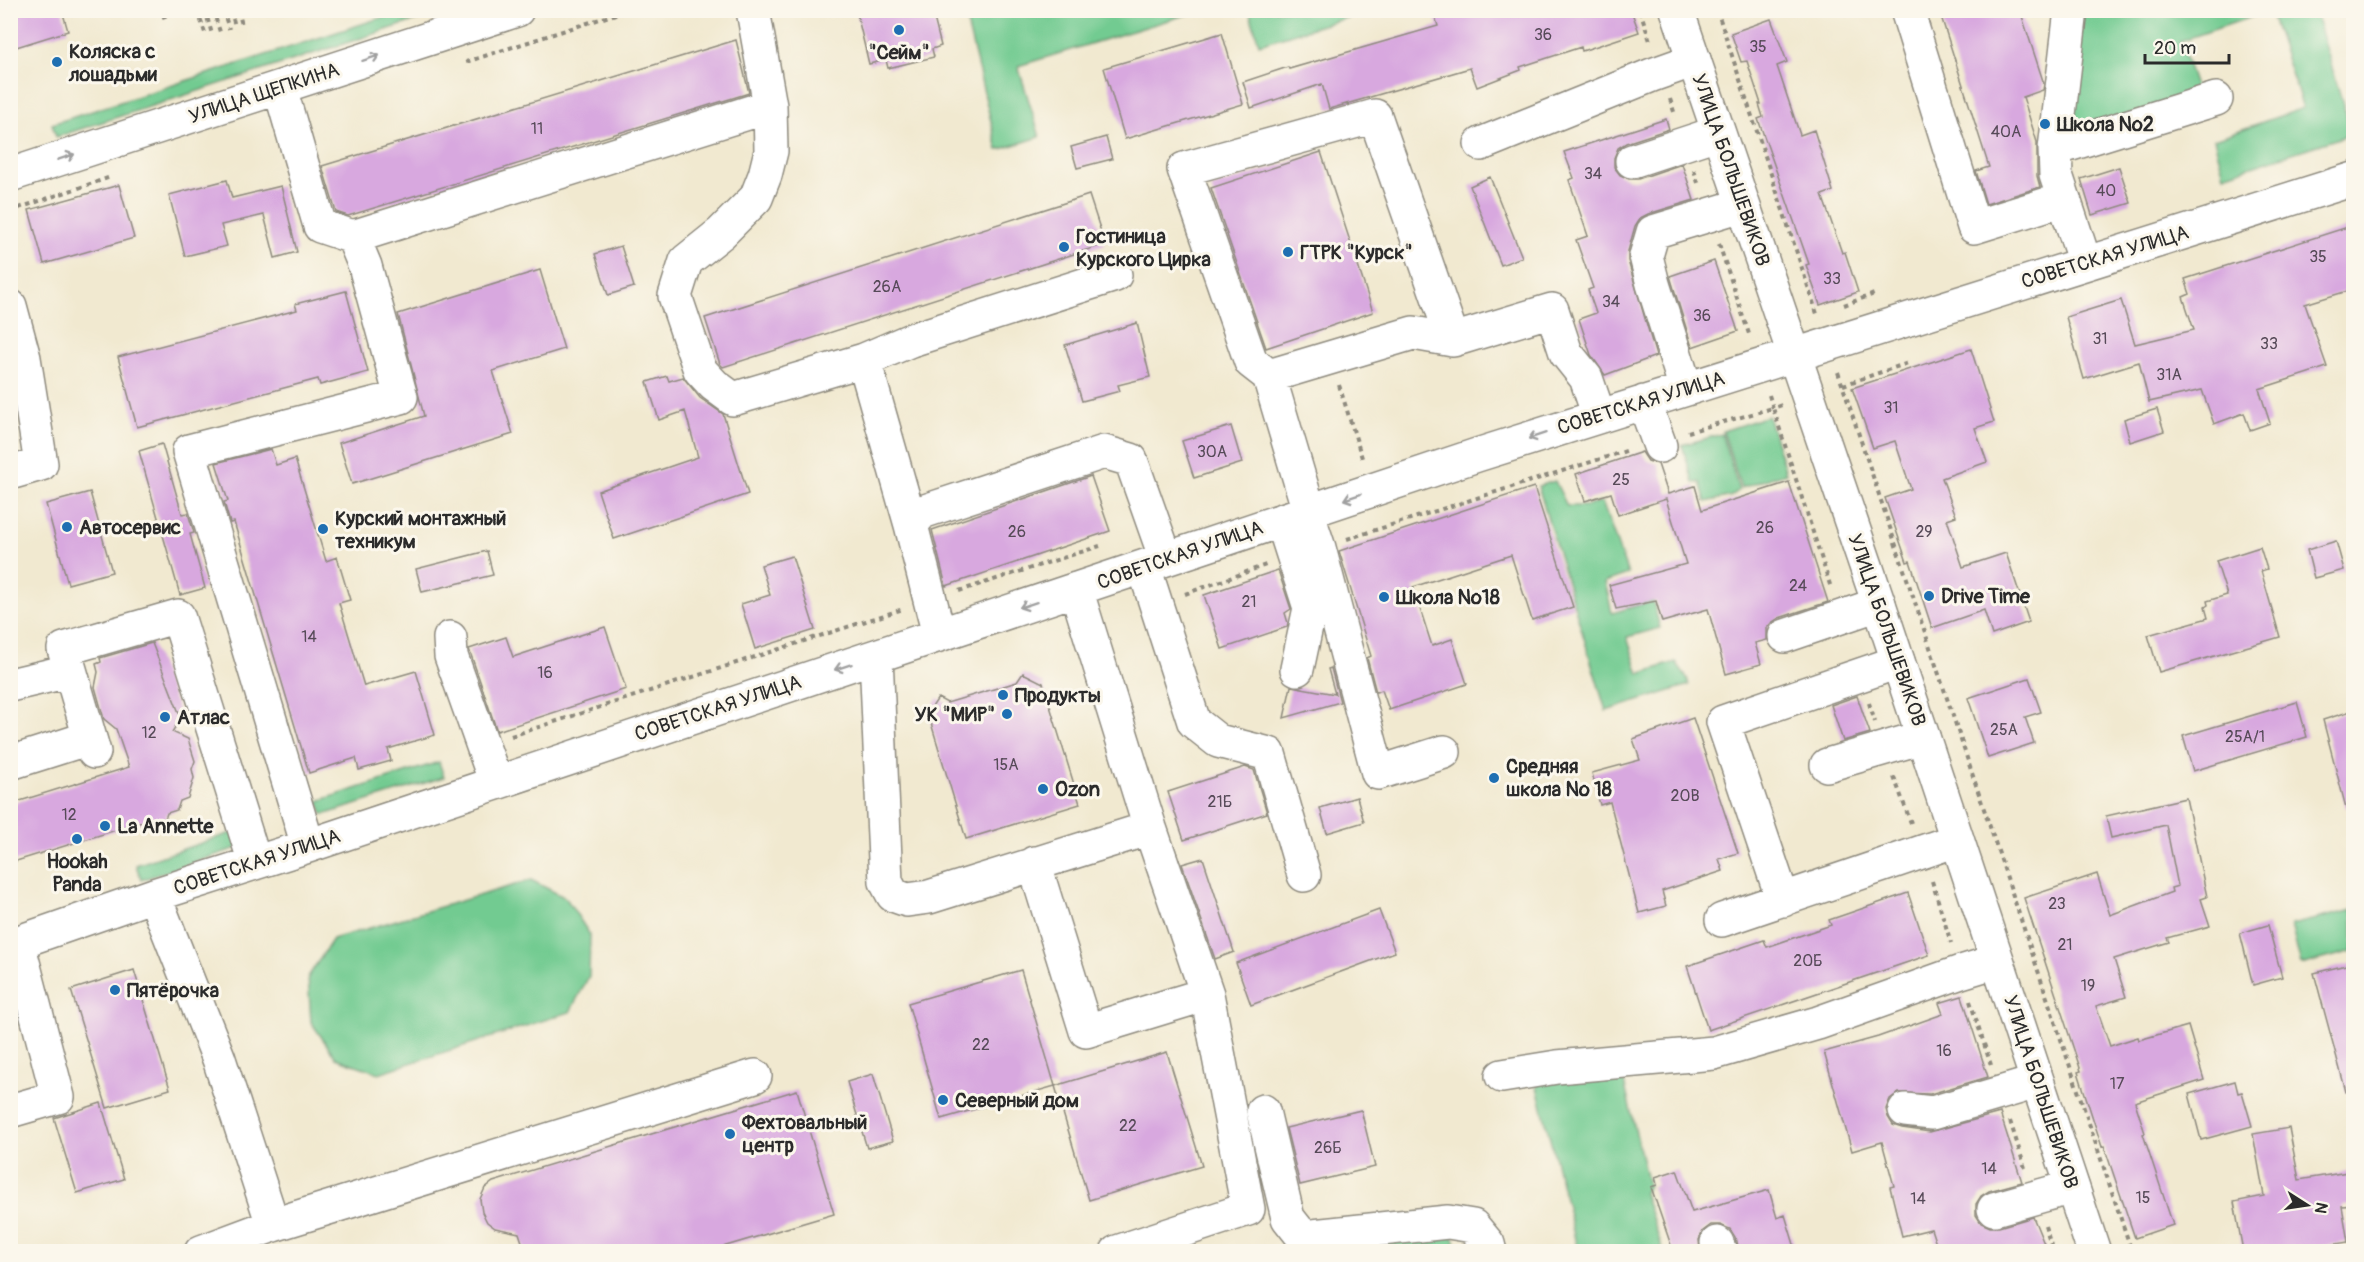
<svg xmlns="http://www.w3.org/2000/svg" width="2364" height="1262" viewBox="0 0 2364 1262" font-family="Pangolin,sans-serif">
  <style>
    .green { fill: #72cb91; stroke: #4e7b5e; stroke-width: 1.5 }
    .building { fill: #d8a8df }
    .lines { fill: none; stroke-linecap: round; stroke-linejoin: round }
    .minor-casing { stroke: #8e8a7e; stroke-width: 36 }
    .major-casing { stroke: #8e8a7e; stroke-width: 36 }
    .path { stroke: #8e8a7e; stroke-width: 4; stroke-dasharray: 4.5 4.5; stroke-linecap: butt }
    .minor { stroke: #fff; stroke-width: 33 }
    .major { stroke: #fff; stroke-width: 33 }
    .oneway { stroke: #a0a0a0 }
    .poi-dot { fill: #1f6fb2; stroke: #fbf7ec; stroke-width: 2 }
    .labels { text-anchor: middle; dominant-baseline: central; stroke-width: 6; stroke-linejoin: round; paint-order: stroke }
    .number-label { font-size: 16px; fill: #564a58 }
    .poi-label { font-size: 20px; font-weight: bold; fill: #2b2b2b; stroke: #fbf7ec; text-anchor: start }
    .street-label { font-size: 20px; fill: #2b2b2b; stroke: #fbf7ec }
  </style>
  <rect width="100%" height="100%" fill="#fbf7ec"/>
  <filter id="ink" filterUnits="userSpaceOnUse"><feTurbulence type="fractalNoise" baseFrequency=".0167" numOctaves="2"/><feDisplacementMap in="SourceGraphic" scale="12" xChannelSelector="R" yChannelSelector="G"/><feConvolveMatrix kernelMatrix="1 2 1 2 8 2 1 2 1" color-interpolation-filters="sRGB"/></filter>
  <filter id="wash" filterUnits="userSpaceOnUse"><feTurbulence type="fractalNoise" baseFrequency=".008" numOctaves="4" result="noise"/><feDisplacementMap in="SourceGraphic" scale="24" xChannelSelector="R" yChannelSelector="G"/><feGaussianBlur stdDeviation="1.35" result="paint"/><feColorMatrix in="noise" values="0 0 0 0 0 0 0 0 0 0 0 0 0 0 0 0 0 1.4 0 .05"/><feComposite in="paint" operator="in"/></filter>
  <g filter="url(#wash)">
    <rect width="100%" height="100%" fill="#f1e9d0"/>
    <path class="green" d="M1249 10H1369V11L1259 44Z
      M402 11H445L56 137 52 124Z
      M964 11H1198L1018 66 1040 137 998 150Z
      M2083 11H2269L2180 41 2197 93 2068 138Z
      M2270 11H2315L2352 134 2224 175 2214 139 2303 108Z
      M1768 416 1786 473 1741 488 1723 431Z
      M1722 434 1739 490 1732 496 1706 502 1700 482H1693L1682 445Z
      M1555 481 1567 506H1587L1602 502 1628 574 1605 582 1612 613 1653 601 1660 628 1627 637 1639 674 1676 662 1687 678 1689 685 1606 711 1538 486Z
      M439 762 444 777 323 815 318 801Z
      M234 832 240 847 141 880 136 865Z
      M531 880 566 898 590 935 589 976 570 1012 379 1073 336 1058 311 1022 308 977 333 939Z
      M2353 910V951L2301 965 2291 925Z
      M1622 1073 1648 1185 1644 1193 1663 1251H1578L1535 1079Z
      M1429 1231H1452L1458 1251 1348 1252Z"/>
    <g id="blocks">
      <path class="building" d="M10 10H62L68 31 10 49Z
        M871 10H932L941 46 932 49 934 57 888 68 886 60 869 64 857 14Z
        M1433 10H1631L1639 32 1582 51 1581 47 1520 67 1521 70 1477 87 1470 68 1329 109 1322 84 1251 108 1243 82 1288 67 1289 69 1438 26Z
        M1939 10H2020L2044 84 2043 90 2023 97 2037 142V176L2040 187 1986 204 1976 171 1989 167Z
        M1771 19 1787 62 1777 66 1800 135 1814 130 1833 191 1822 195 1842 253 1845 252 1858 292 1820 305 1806 265 1809 264 1758 119 1763 117 1759 104H1761L1747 61 1741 62 1731 33Z
        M1222 33 1243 104 1125 139 1104 68Z
        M736 40 749 93 348 216 336 212 322 166Z
        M1666 119 1669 129 1626 143 1618 148 1614 158V167L1620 175 1629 179H1638L1682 164 1694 200 1648 214 1640 218 1635 226 1628 251V261L1656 356 1605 375 1591 355 1579 319 1596 313 1588 290 1593 288 1576 240 1588 236 1569 180 1574 178 1564 152Z
        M1106 137 1112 159 1077 168 1071 147Z
        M1321 152 1373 312 1266 348 1211 188Z
        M2119 167 2131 203 2092 215 2081 179Z
        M1490 177 1522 257 1501 265 1470 186Z
        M227 180 232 198 281 186 297 252 275 258 264 215 221 225 227 246 185 256 169 195Z
        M119 185 134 238 44 264 29 210Z
        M1089 195 1105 244 723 367 720 364 705 318Z
        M2354 225V289L2305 304 2327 367 2259 389 2270 423 2250 430 2244 413 2214 424 2202 390 2149 402 2139 362 2084 379 2066 317 2121 300 2135 344 2194 330 2183 297 2190 294 2185 279Z
        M621 246 634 287 608 295 595 254Z
        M1714 261 1738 331 1692 347 1670 276Z
        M540 270 564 349 493 371 513 434 352 484 339 443 424 416 398 314Z
        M346 291 368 372 320 385 318 379 137 427 118 357 297 310 295 304Z
        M1137 323 1150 377 1118 385 1120 391 1082 401 1065 345Z
        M1971 349 1994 422 1975 428 1987 462 1942 478 1956 516 1947 519 1963 567 2006 553 2029 622 1992 635 1984 610 1932 628 1910 561 1907 562 1885 498 1911 489 1895 441 1873 448 1852 388Z
        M667 376 669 381 683 377 700 398 723 414 748 494 614 539 598 491 698 457 685 411 659 420 647 382Z
        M2157 409 2164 431 2130 442 2124 419Z
        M1231 426 1242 463 1194 478 1182 441Z
        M162 444 182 514 188 513 194 533 190 534 205 588 180 595 139 451Z
        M271 449 276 465 295 459 326 561 337 557 350 600 339 603 364 686 416 671 435 735 388 749 391 761 359 770 356 758 309 773 234 522 230 523 224 502 228 501 216 463Z
        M1642 452 1648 461 1658 464 1668 494 1695 486 1702 510 1789 482 1828 602 1779 618 1771 623 1767 628V640L1755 643 1761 664 1726 674 1708 609 1662 622 1656 601 1616 609 1609 585 1686 564 1666 499 1618 515 1611 493 1585 501 1576 474Z
        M1091 476 1110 531 946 586 932 530Z
        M1534 487 1573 607 1532 620 1511 555 1413 587 1432 646 1452 639 1467 684 1389 710 1382 690 1376 692 1367 658 1371 656 1339 551Z
        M90 492 112 572 68 584 46 504Z
        M2336 541 2344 570 2314 578 2307 550Z
        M2260 547 2267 569 2261 571 2280 637 2159 672 2148 635 2208 618 2205 607 2208 605 2207 601 2227 595 2216 561Z
        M487 551 493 575 422 592 416 569Z
        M792 556 815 630 755 649 741 604 770 595 761 565Z
        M1278 570 1291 609 1285 613 1288 623 1287 627 1222 649 1204 595Z
        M605 627 626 689 497 731 469 649 506 637 513 657Z
        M152 643 181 718 172 732 188 739 195 761 192 769 194 778 188 798 180 801 177 810 167 813 165 819 151 822 145 821 10 863V804L129 767 116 729 104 719 95 687 98 672 96 664 101 662 100 658Z
        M1331 668 1340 702 1284 718 1291 686 1335 694 1328 669Z
        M1023 673 1043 683 1080 804 966 839 928 713 938 698 947 703 1017 682Z
        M2029 678 2041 712 2025 717 2034 743 1988 758 1968 698Z
        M1857 696 1870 733 1843 741 1831 705Z
        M2297 702 2307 737 2193 771 2183 736Z
        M2354 710V807L2346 808 2323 720Z
        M1693 718 1738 853 1719 859 1723 871 1662 891 1666 906 1639 913 1610 802 1600 805 1592 773 1640 760 1633 739Z
        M1245 767 1254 770 1267 813 1184 840 1168 792Z
        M1357 797 1364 822 1327 833 1320 808Z
        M2186 798 2207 897 2201 899 2210 926 2167 938 2169 942 2114 959 2126 997 2096 1006 2110 1046 2138 1037 2139 1040 2188 1026 2204 1080 2135 1102 2145 1133 2143 1134 2173 1225 2135 1238 2104 1146 2102 1147 2078 1072 2081 1071 2024 898 2097 874 2110 915 2172 892 2171 888 2178 886 2166 825 2111 838 2106 816Z
        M1203 858 1234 952 1215 959 1182 864Z
        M1908 893 1929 955 1708 1030 1687 966 1764 940 1767 947 1831 925 1829 920Z
        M1379 910 1395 952 1251 1005 1236 963Z
        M2268 925 2282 977 2253 985 2240 933Z
        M2354 963V1091L2346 1092 2314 973Z
        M134 970 170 1089 107 1108 71 990Z
        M1021 970 1055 1086 941 1119 908 1003Z
        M1962 996 1988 1077 1930 1094 1898 1093 1890 1099 1886 1109 1888 1117 1893 1125 1902 1128 1930 1132 2000 1113 2022 1182 1989 1191 1981 1196 1976 1204V1215L1981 1223 1990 1227H1999L2033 1217 2047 1251H1947L1944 1244 1937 1247 1931 1229 1902 1236 1890 1187 1894 1186 1882 1142 1852 1151 1824 1052 1878 1037 1943 1014 1939 1003Z
        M1167 1052 1202 1166 1089 1200 1055 1086Z
        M873 1074 893 1141 867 1148 847 1082Z
        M2235 1081 2238 1093 2242 1092 2252 1126 2201 1140 2189 1094Z
        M797 1090 834 1214 709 1251H525L519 1233 495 1228 487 1222 482 1212 480 1199 485 1188 493 1182Z
        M101 1103 124 1179 77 1193 54 1118Z
        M1361 1110 1375 1167 1300 1185 1286 1128Z
        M2289 1128 2299 1180 2354 1171V1205L2342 1206 2348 1242 2295 1251H2243L2234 1202 2264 1196 2253 1134Z
        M1677 1170 1692 1212 1769 1190 1777 1218 1785 1215 1796 1251H1738L1735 1237 1730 1229 1720 1225H1711L1703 1231 1699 1240 1700 1251H1673L1651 1187 1657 1185 1655 1177Z"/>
    </g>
  </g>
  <g filter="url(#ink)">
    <use href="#blocks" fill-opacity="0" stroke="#8e8a7e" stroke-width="1.5"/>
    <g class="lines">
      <defs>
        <path id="minor" d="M1907 10 1974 227 2064 199
          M2071 10 2055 149 2056 175 2085 263
          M280 88 320 226 353 237
          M770 106 771 151 765 175 756 198 721 233 686 261 675 296 700 370 714 385 733 399 864 360 911 525 939 635
          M1481 144 1652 75 1694 60
          M2055 149 2216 99
          M1632 161 1717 133
          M10 175 517 10
          M10 306 24 358 41 464 10 473
          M864 360 911 340 1115 275
          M1269 376 1413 333 1453 340
          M1686 389 1653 284 1646 256 1653 232 1742 205
          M1644 402 1660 446
          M1309 511 1269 376 1251 362 1184 169 1375 116 1453 340 1552 310 1566 353 1586 378 1599 416
          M1307 512 1319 548 1378 773 1444 752
          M1282 520 1310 608 1297 669
          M911 525 922 512 1104 452 1131 460 1166 559
          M1144 567 1194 722 1218 741 1269 754 1304 875
          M1076 589 1150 828 1207 994
          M1785 636 1879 604
          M450 638 451 656 496 783
          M876 656 886 882 893 895 907 900 929 897 1150 828
          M10 685 69 671
          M94 752 64 649 178 616 255 863
          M10 763 89 738
          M1827 765 1923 737
          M308 846 189 451 401 397 365 266 353 237 770 106 753 10
          M1034 863 1086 1031 1207 994 1248 1209 1117 1252
          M154 895 219 1059 273 1225 201 1252
          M1783 900 1723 722 1898 662
          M1722 920 1957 840
          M10 945 154 895 308 846 1477 455 2354 179
          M1502 1076 1557 1067 1714 1053 1818 1023 1961 972 1997 961
          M1905 1110 1932 1113 2037 1082
          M10 1111 58 1097 18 943
          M1263 1111 1288 1218 1303 1237 1448 1222 1473 1226 1488 1244 1490 1252
          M1994 1209 2072 1187
          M273 1225 755 1076
          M1717 1243 1720 1252"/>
        <path id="major" d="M1677 10 1879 604 2094 1252"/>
      </defs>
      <use href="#minor" class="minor-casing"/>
      <use href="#major" class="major-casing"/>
      <path class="path" d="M205 10 212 34
        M213 10 220 32
        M223 10 229 29
        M231 10 235 27
        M238 10 242 25
        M1640 10 1651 44
        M1717 10 1818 317
        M198 11 206 36
        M162 17 183 10
        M466 62 628 10
        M1670 99 1675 115
        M1694 170 1699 186
        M10 211 111 177
        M1719 244 1750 337
        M1844 305 1877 293
        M1838 372 2132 1252
        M1339 385 1363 461
        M1843 385 1908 363
        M1769 395 1773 408 1782 405
        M1688 432 1773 408 1831 588
        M1347 539 1629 450
        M959 591 1100 546
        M1185 594 1266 565
        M1869 703 1875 722
        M511 736 903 609
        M1894 777 1911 823
        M1932 881 1951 943
        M10 895 11 897
        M1970 1001 1991 1065
        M2010 1121 2025 1168
        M2045 1226 2053 1252"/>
      <use href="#minor" class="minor"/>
      <use href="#major" class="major"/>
    </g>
    <defs><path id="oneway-shaft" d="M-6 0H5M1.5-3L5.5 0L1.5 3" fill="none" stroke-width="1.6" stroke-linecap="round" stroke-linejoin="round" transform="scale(1.5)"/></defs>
    <g class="oneway">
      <use href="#oneway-shaft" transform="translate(371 58) rotate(-18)"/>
      <use href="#oneway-shaft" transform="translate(66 157) rotate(-18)"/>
      <use href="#oneway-shaft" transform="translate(1537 436) rotate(162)"/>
      <use href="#oneway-shaft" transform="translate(1352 497) rotate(161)"/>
      <use href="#oneway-shaft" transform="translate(1028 605) rotate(162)"/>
      <use href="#oneway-shaft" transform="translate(843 667) rotate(162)"/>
    </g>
  </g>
  <g class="poi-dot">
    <circle cx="899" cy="30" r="6"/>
    <circle cx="57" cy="62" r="6"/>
    <circle cx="2045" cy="124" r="6"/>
    <circle cx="1064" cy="247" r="6"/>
    <circle cx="1288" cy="252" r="6"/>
    <circle cx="67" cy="527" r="6"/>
    <circle cx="323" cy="529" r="6"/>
    <circle cx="1929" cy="596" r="6"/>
    <circle cx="1384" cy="597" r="6"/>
    <circle cx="1003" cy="695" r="6"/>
    <circle cx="1007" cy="714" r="6"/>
    <circle cx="165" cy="717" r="6"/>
    <circle cx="1494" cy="778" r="6"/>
    <circle cx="1043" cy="789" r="6"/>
    <circle cx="105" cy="826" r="6"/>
    <circle cx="77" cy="839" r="6"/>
    <circle cx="115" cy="990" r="6"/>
    <circle cx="943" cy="1100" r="6"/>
    <circle cx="730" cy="1134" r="6"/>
  </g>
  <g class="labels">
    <g class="number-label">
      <text x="1543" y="35">36</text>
      <text x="1758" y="47">35</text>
      <text x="537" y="129">11</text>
      <text x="2006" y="132">40А</text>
      <text x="1593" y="174">34</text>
      <text x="2106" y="191">40</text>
      <text x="2318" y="257">35</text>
      <text x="1832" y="279">33</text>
      <text x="887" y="287">26А</text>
      <text x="1611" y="302">34</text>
      <text x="1702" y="316">36</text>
      <text x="2100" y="339">31</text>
      <text x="2269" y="344">33</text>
      <text x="2169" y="375">31А</text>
      <text x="1891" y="408">31</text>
      <text x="1212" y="452">30А</text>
      <text x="1621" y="480">25</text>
      <text x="1765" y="528">26</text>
      <text x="1017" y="532">26</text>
      <text x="1924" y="532">29</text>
      <text x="1798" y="586">24</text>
      <text x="1249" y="602">21</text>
      <text x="309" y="637">14</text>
      <text x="545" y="673">16</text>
      <text x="2004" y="730">25А</text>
      <text x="149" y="733">12</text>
      <text x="2245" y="737">25А/1</text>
      <text x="1006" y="765">15А</text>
      <text x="1685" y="796">20В</text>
      <text x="1220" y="802">21Б</text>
      <text x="69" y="815">12</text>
      <text x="2057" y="904">23</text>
      <text x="2065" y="945">21</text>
      <text x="1808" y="961">20Б</text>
      <text x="2088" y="986">19</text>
      <text x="981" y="1045">22</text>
      <text x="1944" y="1051">16</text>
      <text x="2117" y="1084">17</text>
      <text x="1128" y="1126">22</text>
      <text x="1328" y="1148">26Б</text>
      <text x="1989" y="1169">14</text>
      <text x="2143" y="1198">15</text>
      <text x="1918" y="1199">14</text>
    </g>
    <g class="poi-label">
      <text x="69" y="51">Коляска с<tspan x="69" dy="23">лошадьми</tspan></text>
      <text x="899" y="52" text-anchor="middle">"Сейм"</text>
      <text x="2057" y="124">Школа №2</text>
      <text x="1076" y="236">Гостиница<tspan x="1076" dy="23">Курского Цирка</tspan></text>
      <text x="1300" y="252">ГТРК "Курск"</text>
      <text x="335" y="518">Курский монтажный<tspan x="335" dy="23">техникум</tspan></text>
      <text x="79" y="527">Автосервис</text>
      <text x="1941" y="596">Drive Time</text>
      <text x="1396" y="597">Школа №18</text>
      <text x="1015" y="695">Продукты</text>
      <text x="995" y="714" text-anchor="end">УК "МИР"</text>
      <text x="177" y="717">Атлас</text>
      <text x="1506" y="766">Средняя<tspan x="1506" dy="23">школа № 18</tspan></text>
      <text x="1055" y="789">Ozon</text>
      <text x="117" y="826">La Annette</text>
      <text x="77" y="861" text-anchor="middle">Hookah<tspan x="77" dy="23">Panda</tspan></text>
      <text x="127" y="990">Пятёрочка</text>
      <text x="955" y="1100">Северный дом</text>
      <text x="742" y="1122">Фехтовальный<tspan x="742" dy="23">центр</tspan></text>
    </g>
    <g class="street-label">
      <text transform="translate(264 93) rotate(-18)">УЛИЦА ЩЕПКИНА</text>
      <text transform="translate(1731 170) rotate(71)">УЛИЦА БОЛЬШЕВИКОВ</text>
      <text transform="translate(2105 257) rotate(-17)">СОВЕТСКАЯ УЛИЦА</text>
      <text transform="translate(1641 403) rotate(-17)">СОВЕТСКАЯ УЛИЦА</text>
      <text transform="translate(1180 555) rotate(-19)">СОВЕТСКАЯ УЛИЦА</text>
      <text transform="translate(1887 630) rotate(71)">УЛИЦА БОЛЬШЕВИКОВ</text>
      <text transform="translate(718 708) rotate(-18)">СОВЕТСКАЯ УЛИЦА</text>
      <text transform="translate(257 862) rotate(-18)">СОВЕТСКАЯ УЛИЦА</text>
      <text transform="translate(2041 1092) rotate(72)">УЛИЦА БОЛЬШЕВИКОВ</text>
    </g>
  </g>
  <rect width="2364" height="1262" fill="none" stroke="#fbf7ec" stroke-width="36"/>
  <g transform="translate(2307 1205) rotate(102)" stroke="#fbf7ec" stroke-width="4.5" paint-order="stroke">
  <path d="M0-4.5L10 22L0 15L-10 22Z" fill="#2b2b2b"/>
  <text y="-9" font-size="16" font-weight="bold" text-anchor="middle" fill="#2b2b2b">N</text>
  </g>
  <path d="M2145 54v9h84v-9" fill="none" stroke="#2b2b2b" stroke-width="3"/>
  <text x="2154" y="54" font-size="18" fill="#2b2b2b" stroke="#fbf7ec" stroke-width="4.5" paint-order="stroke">20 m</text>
</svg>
